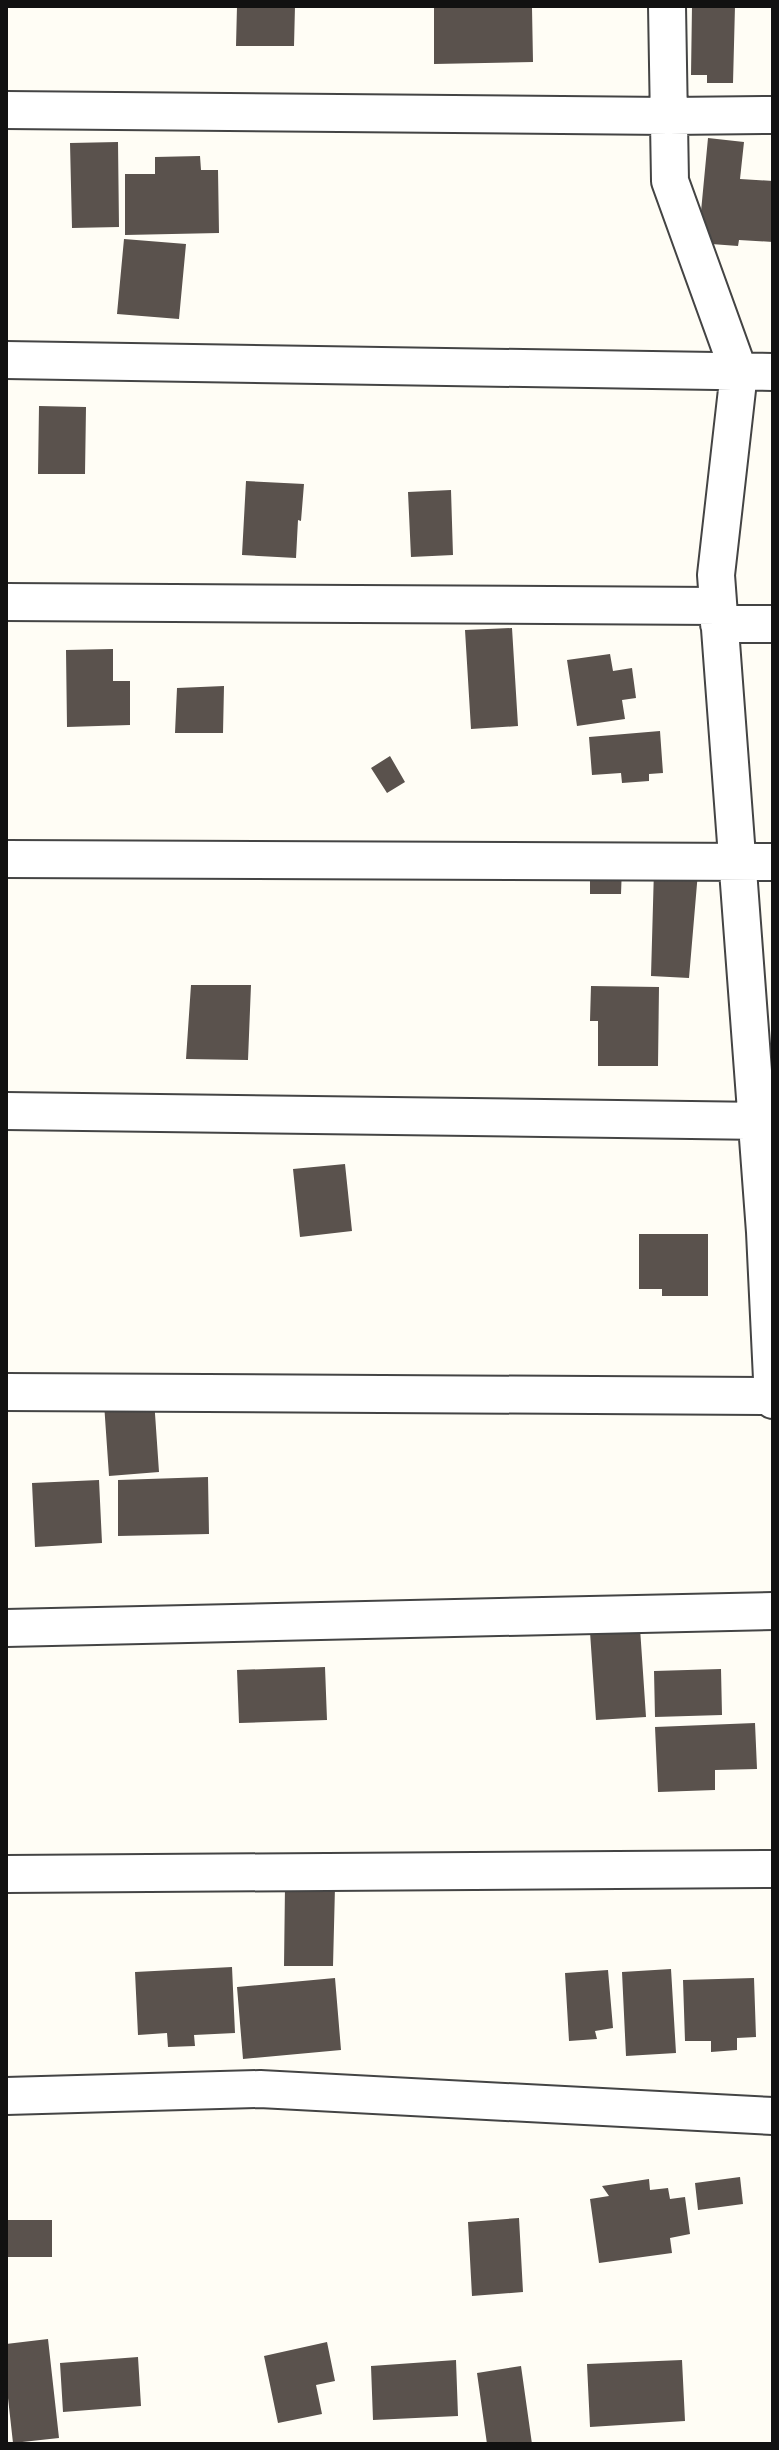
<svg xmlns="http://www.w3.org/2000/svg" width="779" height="2450" viewBox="0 0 779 2450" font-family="'Source Serif 4',serif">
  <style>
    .building { fill: #5a524d }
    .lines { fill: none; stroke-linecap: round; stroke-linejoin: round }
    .minor-casing { stroke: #444; stroke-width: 40 }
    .minor { stroke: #fff; stroke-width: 36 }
  </style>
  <rect width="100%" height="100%" fill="#fffdf5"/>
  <path class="building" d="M237 6H295L294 46H236Z
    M434 6 532 8 533 62 434 64Z
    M692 6H735L733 83H707V75H691Z
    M708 138 744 142 740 179 773 181V242L739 240 738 246 698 243Z
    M118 142 119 227 72 228 70 143Z
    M200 156 201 170H218L219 233 125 235V174H155V157Z
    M124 239 186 244 179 319 117 314Z
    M39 406 86 407 85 474H38Z
    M246 481 304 484 301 521 298 520 296 558 242 555Z
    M451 490 453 555 411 557 408 492Z
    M512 628 518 726 471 729 465 630Z
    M113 649V681H130V725L67 727 66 650Z
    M610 654 613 671 632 668 636 698 622 700 625 719 577 726 567 660Z
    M224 686 223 733H175L177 688Z
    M660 731 663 773 649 774V781L622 783 621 773 592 775 589 737Z
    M390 756 405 782 387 793 371 768Z
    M590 867H622L621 894H590Z
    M654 869 698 872 689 978 651 976Z
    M191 985H251L248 1060 186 1059Z
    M591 986 659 987 658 1066H598V1021H590Z
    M345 1164 352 1231 300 1237 293 1169Z
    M639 1234H708V1296H662V1289H639Z
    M154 1399 159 1472 109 1476 104 1403Z
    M208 1477 209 1534 118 1536V1480Z
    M99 1480 102 1543 35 1547 32 1483Z
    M640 1628 646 1717 596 1720 590 1632Z
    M325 1667 327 1720 239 1723 237 1670Z
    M721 1669 722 1715 655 1717 654 1671Z
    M755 1723 757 1769 715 1770V1790L658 1792 655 1727Z
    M285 1886 335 1887 333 1966H284Z
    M232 1967 235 2033 194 2035 195 2046 168 2047 167 2033 138 2035 135 1972Z
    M671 1969 676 2053 626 2056 622 1972Z
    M608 1970 613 2028 595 2031 597 2039 569 2041 565 1973Z
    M335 1978 341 2050 243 2059 237 1987Z
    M754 1978 756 2037 737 2038V2050L711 2052V2041H685L683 1980Z
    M740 2177 743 2204 698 2210 695 2183Z
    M649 2179 650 2190 668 2188 670 2199 685 2197 690 2234 670 2238 672 2253 599 2263 590 2199 609 2196 602 2186Z
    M519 2218 523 2292 472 2296 468 2222Z
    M6 2220H52V2257H6Z
    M48 2339 59 2438 13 2443 6 2380V2344Z
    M327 2342 335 2381 316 2385 322 2414 278 2423 264 2356Z
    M138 2357 141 2406 63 2412 60 2363Z
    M456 2360 458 2416 373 2420 371 2366Z
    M682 2360 685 2421 590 2427 587 2364Z
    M521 2366 532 2444H487L477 2373Z"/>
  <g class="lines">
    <defs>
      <path id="minor" d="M667 6 670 181 739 372 716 575 765 1232 773 1400
        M6 110 669 116 773 115
        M6 360 773 372
        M6 602 718 606
        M719 624H773
        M6 859 773 862
        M6 1111 773 1121
        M6 1392 773 1396
        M6 1628 773 1611
        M6 1874 773 1869
        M6 2096 260 2089 773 2116"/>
    </defs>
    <use href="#minor" class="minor-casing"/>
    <use href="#minor" class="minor"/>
  </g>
  <rect width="779" height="2450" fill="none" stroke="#111111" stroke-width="16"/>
</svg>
